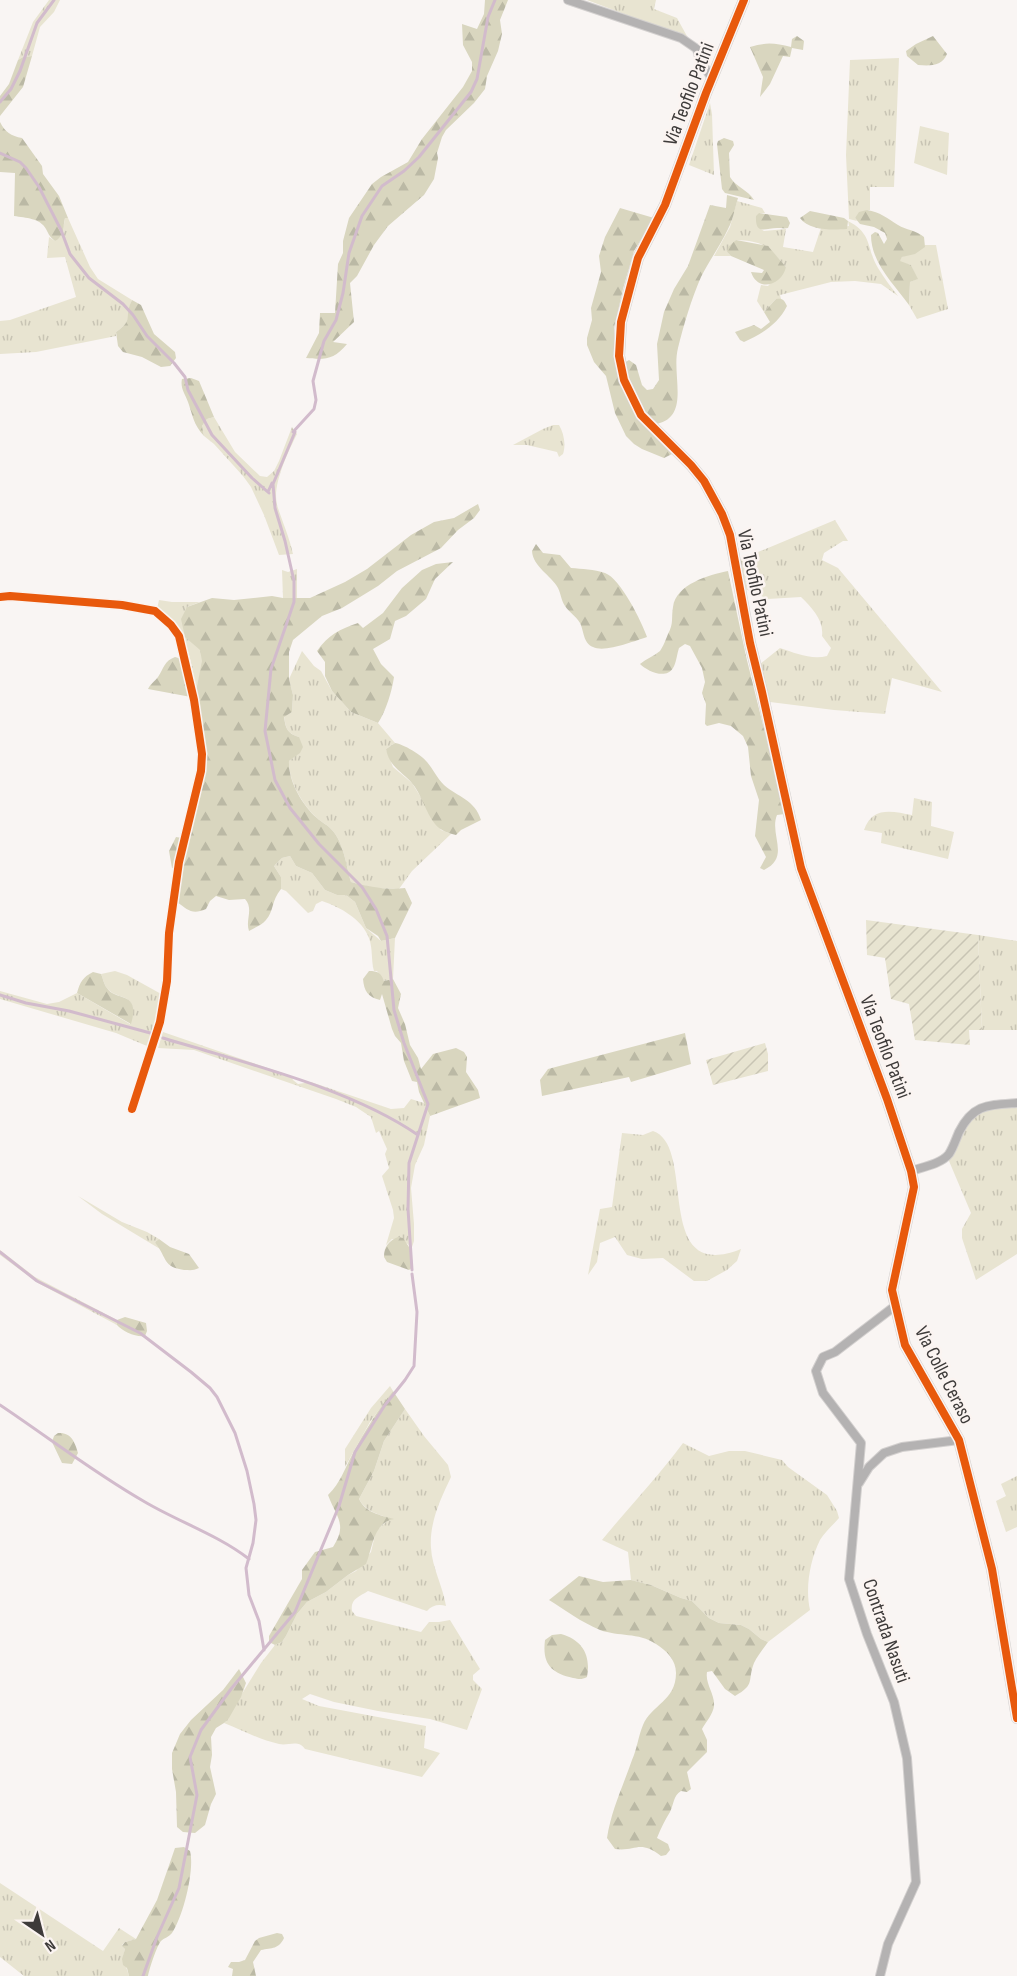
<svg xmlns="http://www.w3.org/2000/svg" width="1017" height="1976" viewBox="0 0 1017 1976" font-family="'Sofia Sans Condensed',sans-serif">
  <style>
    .grass { fill: url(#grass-tufts) }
    .forest { fill: url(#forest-firs) }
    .garden { fill: url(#garden-furrows) }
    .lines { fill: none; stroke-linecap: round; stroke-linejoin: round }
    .stream { stroke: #d2bbcc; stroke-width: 3 }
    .minor-casing { stroke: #d3d0cf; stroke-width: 10 }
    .tertiary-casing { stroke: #d3d0cf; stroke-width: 12 }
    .minor { stroke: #b4b2b2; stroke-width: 8 }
    .tertiary { stroke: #b4b2b2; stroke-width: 9 }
    .cycleway-casing { stroke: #fbf4f1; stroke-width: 11 }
    .cycleway { stroke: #e8590c; stroke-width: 8 }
    .labels { text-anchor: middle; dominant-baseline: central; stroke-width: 5; stroke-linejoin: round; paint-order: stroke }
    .street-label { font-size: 20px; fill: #3e3b3a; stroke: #fbf4f1 }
  </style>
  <defs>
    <pattern id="grass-tufts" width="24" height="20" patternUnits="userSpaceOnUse" patternTransform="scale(1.5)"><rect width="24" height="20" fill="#e8e4d1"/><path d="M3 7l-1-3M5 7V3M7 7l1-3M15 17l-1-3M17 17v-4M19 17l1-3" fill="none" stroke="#c8c4b4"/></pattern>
    <pattern id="forest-firs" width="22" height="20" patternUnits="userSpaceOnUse" patternTransform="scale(1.5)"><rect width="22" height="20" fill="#d9d6bf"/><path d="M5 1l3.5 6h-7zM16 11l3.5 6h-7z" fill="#bbb9a5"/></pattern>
    <pattern id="garden-furrows" width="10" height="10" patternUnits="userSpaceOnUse" patternTransform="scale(1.5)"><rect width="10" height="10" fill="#e8e4d1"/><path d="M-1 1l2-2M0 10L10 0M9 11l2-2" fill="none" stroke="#c8c4b4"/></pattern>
  </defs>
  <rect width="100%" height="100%" fill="#f9f5f3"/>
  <path class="grass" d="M49 0H60L54 12 40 27 32 56 23 57 18 60 33 22Z
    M587 0H656L654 9 677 18 688 38Z
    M899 58 894 187H870V210H867L855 218 857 221 849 219 846 155 850 60Z
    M710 103 712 114 714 175 689 165Z
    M920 126 949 133 947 175 914 163Z
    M737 201 762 208 765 213H759L757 224 759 228 764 231 786 229 783 247 813 252 821 228 825 229 849 226 848 221C873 234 866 248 878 268 884 278 891 287 898 296L881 284 855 281 831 282 780 295 781 299H776L764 312 757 301 761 285 768 286 786 267C768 247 765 241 736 240L727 252 731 256H714L730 227Z
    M65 218H68L90 267 98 279 132 300C124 317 135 319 116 332V336L36 352 0 354V321L10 320 76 297 65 257 47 258 49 237 55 241 64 224Z
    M925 245H936L948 309 917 319 909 305 910 282 917 279 911 265 899 262 902 257Z
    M214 417 235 452 260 476 267 477 274 471 279 461 292 427 297 434C288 452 272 485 277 505 282 521 289 536 293 554L279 555 264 515 251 487 243 476 214 444 204 436 202 426 207 419Z
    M553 425H559C564 433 566 445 563 454L559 457 557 452 527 445H513L543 429Z
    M835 520 848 541H843L824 553 822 560 838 568 942 692 892 678 885 714 834 710 770 702 760 664 780 648C795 653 811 660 827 656L831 648 822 636C824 620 812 608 801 597L768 599 743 588 739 560Z
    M297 569V598H283L282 570 288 572Z
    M159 600 172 602H200L187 607 195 645 201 650 203 661 196 691C191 659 187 627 157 609Z
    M302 651 314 666 321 671 332 691 351 712 378 723 395 743 386 749 393 767 412 783 441 830 451 834 412 871 399 889 374 888 351 882C346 865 344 843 332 830 328 825 321 822 317 818 303 806 288 780 289 761L299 753V737C287 733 286 729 284 716L292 712 293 695 289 679Z
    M914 798 932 802 931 826 954 832 948 859 881 843 882 833 864 830C872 806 892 811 912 815Z
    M290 856 296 866 312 873 325 890 337 895H346L355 902 366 928 381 941 395 938 393 979 384 981 377 971H374C371 961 373 949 369 938 362 919 340 907 322 901L316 904 313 911 308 913 286 891 281 889V877L274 866 282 858Z
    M978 935 1017 941V1030H982Z
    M115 971 127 975 163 995 154 1031 147 1046 116 1033 0 999V991L47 1004 59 1002 77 993 130 1024C141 991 116 1001 107 988 104 985 103 978 101 974Z
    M163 1032 291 1076 293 1080 298 1084 311 1082 391 1109 404 1108 411 1099 424 1103 430 1116 424 1145 415 1165 411 1188 414 1224V1241L411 1250 408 1244 392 1239 386 1245 394 1218 393 1210 382 1176 389 1168 385 1154 387 1149 379 1131 376 1133 371 1117 356 1107 336 1099 194 1050 158 1048Z
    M1017 1107V1254L976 1280 962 1238V1229L971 1213 949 1161C952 1141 966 1123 980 1109Z
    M653 1131C698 1146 651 1285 741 1249L737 1261 727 1270 707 1281H694L663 1258 642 1259 627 1255 615 1237 600 1243 597 1262 588 1275 600 1209 612 1207 622 1133 643 1135Z
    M78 1196 122 1222 147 1232 159 1239 155 1242 160 1249 102 1214Z
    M0 1250 35 1277 117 1320V1325L38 1283 0 1255Z
    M390 1386 393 1391 370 1422 345 1467V1449L371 1408Z
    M405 1409 424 1436 448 1465 451 1477C441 1498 429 1523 431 1548 432 1567 443 1587 446 1606 439 1604 432 1605 427 1611L368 1591C359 1597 350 1599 352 1611L356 1616 421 1632 429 1622H439L450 1620 480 1669 473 1675V1680L482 1689 467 1730 430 1719 378 1711 334 1702 310 1694 302 1699 319 1706 426 1726 424 1748 440 1753 422 1777 305 1749C298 1739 289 1746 279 1744 260 1740 242 1730 224 1723L261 1663 275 1645 282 1642 286 1636 297 1614 307 1602 326 1592 348 1575 356 1571 371 1552 376 1531 387 1521 392 1519C379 1514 367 1513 359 1499L374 1471 384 1441Z
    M683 1443 709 1456 729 1451H745L782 1460 788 1467 827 1495 837 1511 839 1518C833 1525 825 1532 820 1540 810 1560 805 1588 810 1610L768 1642 761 1639 749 1629 741 1625 719 1623 709 1618 692 1601 681 1598 651 1585 631 1580 628 1552 602 1540C629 1507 658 1477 683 1443Z
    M1017 1476V1527L1006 1532 996 1501 1006 1496 1001 1484Z
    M0 1883 103 1951 119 1928 136 1939 125 1942 122 1945 125 1949 123 1957 129 1976H24L0 1957Z"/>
  <path class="forest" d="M485 0H508L500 20 502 34 498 51 487 76 485 89 474 103 446 130 442 137 437 153 438 158 434 179 424 195 388 226 374 245 357 276 350 283 354 322 333 342 347 344C334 360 324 360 306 358L319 333 320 313H335L338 264 343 253V241L349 218 372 184 381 177 408 162 422 139 463 87 472 71V62L463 45 462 24 477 29 484 14Z
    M797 36 804 41 803 50 792 48 790 57 783 56 770 84 760 97 763 77 750 47C766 42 775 43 791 47L792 39Z
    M933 36 947 54C942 66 931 66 918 65L907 56 906 51 916 44Z
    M32 56 23 87 0 116V96L9 84 18 60 23 57Z
    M0 122C5 132 11 136 22 138L42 166 43 174 59 196 68 218H65C63 226 64 237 55 241 50 237 49 235 46 229 40 218 26 218 14 216L15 173 0 172Z
    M724 138 733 141 734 145 729 153 730 177C736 187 748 190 754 200L725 193 722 189 717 144 718 141Z
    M727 195 738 198C735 208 733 220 728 229 720 246 709 261 701 277 691 300 684 324 678 348 671 375 691 416 657 424 637 410 630 386 624 363L629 360 636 365 642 385 647 390 653 389 659 380 657 344 664 312 674 289 688 266 710 205 726 208Z
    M620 208 654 218 634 251 623 289 614 328V356L620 378 642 422 672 454 664 458 642 449 634 444 626 436 615 413 606 376 594 362 587 345V338L592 320 591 308 601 272 599 256 605 237Z
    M867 210C880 212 887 218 898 225 906 230 916 230 924 237L925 247 915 254 902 257 900 261 911 265 918 279 910 282 909 305C894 284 871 263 871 235L875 232 878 233 884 244 887 239 885 233 874 227 860 224 855 218 859 212Z
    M810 211 844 218 848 221 847 229C833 230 809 231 800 218Z
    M759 213 787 217 790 223 788 228C784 229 781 228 777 228 766 228 755 236 756 216Z
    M736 240 768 246 786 267C782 285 758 293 751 272L762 273 764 270 731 256 727 252 728 247Z
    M776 299C783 298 784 300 787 306 778 324 762 334 744 342L740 340 735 332 754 325 761 329 770 322 764 312Z
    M132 300 141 305 154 334 175 352 176 358 170 366 161 367 142 357 123 352 118 346 116 332C135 319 123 317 132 300Z
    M191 378 199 381 214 417 207 419 202 426 204 436C193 424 193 416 188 402 185 394 180 388 182 379Z
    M478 504 480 510 474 518 458 530 441 548 397 571 378 586 342 608 322 616 293 640 289 652V679L293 695 292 712 284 717C286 729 287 733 299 737L303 747 300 753 289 761C288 781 303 806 317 818 321 822 328 825 332 830 344 843 346 865 351 882 370 887 386 890 405 888L412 903 395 938 381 941 378 936 366 928 355 902 346 895H337L325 890 312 873 296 866 290 856 282 858 274 866 281 877V889C271 901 274 911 266 920 262 925 254 928 249 931 245 920 254 909 245 899L229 900 216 896 210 901 206 909C192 915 188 910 177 902L181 871 172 868 169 851 176 837 188 839 205 770 196 691 202 661 200 650 185 637 181 619 187 607 212 598 234 600 272 596 283 598H310L345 582 367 569 411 535 434 522 454 518Z
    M536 544 543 553 560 555 571 568C582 569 594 569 605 573 620 578 642 622 647 637 634 641 605 653 593 647 583 643 584 631 580 623 576 616 569 612 565 606 561 600 561 594 558 588 551 575 533 567 532 551Z
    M453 562 435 579 426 599 406 616 395 621 390 639 373 649 381 664 394 677C392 691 386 711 378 723L351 712 332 691 325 676V662L317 651C328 635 340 629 358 623L363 628 383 613 402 588 422 570 436 564Z
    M728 571 746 656 785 814 777 815C769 835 791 857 764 870L760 868 766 857 755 836 759 800 751 776 748 747 743 736 731 726 719 723 707 726 705 724 706 704 702 693 705 682 702 668 690 646 685 644 679 648C677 654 676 664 673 668 666 680 647 671 640 664 646 659 654 656 660 651 663 647 666 639 668 634 674 623 671 619 673 607 676 584 709 575 728 571Z
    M175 657 182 659 191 697 148 689C151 683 154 682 158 677 164 668 164 661 175 657Z
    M395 743C403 744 422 755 427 762 433 769 437 778 444 785 458 797 475 800 481 820L461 830 456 835C448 833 441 831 435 824 425 812 422 794 411 782 401 771 389 766 386 749Z
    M369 971C378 971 381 973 384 981L393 979 401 994 398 1008 405 1024 410 1045 418 1058 421 1069 433 1054 456 1048 464 1052 467 1057 466 1072 478 1090 480 1098 430 1116 419 1092 417 1082 412 1081 404 1061 401 1043 395 1036 392 1029 382 994 380 1000C368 997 364 991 363 979Z
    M93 972 101 974C103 978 104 985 107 988 116 1002 141 990 131 1024L77 993C80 982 83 977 93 972Z
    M685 1033 691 1064 631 1082 629 1077 542 1096 540 1080 548 1069Z
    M398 1237 403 1238 411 1250 413 1267 409 1270 387 1262 384 1257C384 1246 389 1241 398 1237Z
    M159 1239 170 1247 189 1254 199 1268C193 1271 190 1270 184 1270 163 1267 167 1258 156 1244L155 1242Z
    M125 1317 146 1323 147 1331 145 1336C137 1338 122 1331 117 1325V1320Z
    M393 1391 405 1409 384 1441 374 1471 359 1499C366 1513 380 1515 394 1519 373 1523 373 1547 366 1564L348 1575 326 1592 307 1602 297 1614 286 1636 282 1642 275 1645 269 1642V1636L302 1579V1570L315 1552 333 1547C348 1524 336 1517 328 1495 341 1482 344 1470 352 1455 364 1432 377 1411 393 1391Z
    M58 1433C71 1432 75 1442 78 1453L72 1464 62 1463 52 1442 54 1436Z
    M579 1576 603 1582 631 1580 651 1585 681 1598 692 1601 709 1618 719 1623 741 1625 749 1629 761 1639 768 1642C763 1649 758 1655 754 1663 747 1681 756 1684 735 1696L725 1689 712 1671 707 1672C705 1684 715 1694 714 1706 713 1714 706 1722 702 1729L707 1740V1752L687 1772 691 1789 687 1792 681 1791C673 1796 674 1804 670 1812 665 1820 661 1828 657 1838L668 1844 670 1850 666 1855 661 1856C639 1839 636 1852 615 1849L607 1838C611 1811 623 1786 632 1760 637 1749 638 1737 643 1725 651 1705 676 1701 676 1673 676 1660 667 1651 656 1644 638 1632 619 1637 600 1630 581 1622 565 1610 549 1600Z
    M561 1634C583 1640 591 1656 587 1677 581 1680 579 1679 573 1678 551 1673 542 1664 545 1640L552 1635Z
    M239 1669 246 1683 241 1697 229 1718 224 1723 216 1728 211 1737 212 1755 210 1767 216 1794 211 1804 205 1825 195 1833 183 1832 177 1827 176 1792 172 1769V1753L180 1734 191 1720 223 1690Z
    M184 1847 190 1851C195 1870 183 1917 172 1933 169 1937 164 1938 161 1941 157 1945 149 1970 148 1976H129L127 1968 123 1965 122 1959 125 1949 122 1946 125 1942 136 1939 157 1900 175 1848Z
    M277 1933 282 1934 284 1938C279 1949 272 1948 261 1950L253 1962 256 1976H232L233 1969 228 1967 231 1962H239L245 1960 255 1941 259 1938Z"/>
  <path class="garden" d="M866 920 978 935 982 1030H969L970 1045 915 1040 909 1004 891 999 885 958 867 955Z
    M765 1043 768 1054V1071L713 1085 706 1060Z"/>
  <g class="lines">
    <path class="stream" d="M0 102 11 89 20 71 37 23 54 0
      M0 153 20 162 26 168 39 187 61 230 70 254 89 278 123 304 133 315 147 336 174 363 185 377 188 390 212 435 252 478 269 493
      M293 432 314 409 316 400 313 381 324 341 336 320 343 293 349 253 362 216 382 186 404 171 419 157 471 92 477 79 488 17 495 0
      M295 432 273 484 275 508 285 541 294 581V602L271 669 265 731 275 780 290 808 319 844 362 887 376 909 387 936 394 1010 404 1043 428 1104 409 1163 408 1209 412 1270
      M268 492 272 483
      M0 995 26 1003 69 1011 154 1034
      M163 1038C177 1043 193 1046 207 1051 275 1071 360 1095 418 1135
      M0 1252 37 1281 140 1333 191 1372 210 1388 217 1397 235 1433 247 1471 254 1504 256 1520 253 1543 246 1568 249 1595 259 1621 264 1650
      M0 1405C48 1437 94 1473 145 1502 179 1522 218 1535 249 1559
      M143 1976 157 1937 179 1888 197 1795 190 1757 201 1730 231 1689 295 1612 339 1506 355 1452 385 1405 405 1380 414 1366 417 1312 412 1274"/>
    <defs>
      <path id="minor" d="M568 0 681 38 697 49 700 61 712 78
        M0 597 10 596 122 605 155 611 171 625 179 636 194 700 202 754 201 771 179 862 169 933 167 981 160 1022 132 1109
        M911 1171C923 1167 941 1164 949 1154 953 1148 956 1139 959 1132 973 1104 988 1105 1017 1103
        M859 1483 869 1467 884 1453 902 1447 959 1440
        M880 1976 888 1944 916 1882 907 1758 894 1702 867 1634 849 1579 861 1443 823 1393 816 1371 823 1357 835 1352 895 1306"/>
      <path id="tertiary" d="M744 0 706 93 665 205 638 258 621 322 619 356 624 380 641 415 691 465 704 481 722 514 730 535 750 643 762 692 801 868 887 1099 911 1171 914 1187 892 1290 905 1345 959 1440 992 1569 1017 1718"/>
    </defs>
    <use href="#minor" class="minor-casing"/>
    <use href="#tertiary" class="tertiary-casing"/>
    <use href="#minor" class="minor"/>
    <use href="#tertiary" class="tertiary"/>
    <defs>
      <path id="cycleway" d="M744 0 706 93 665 205 638 258 621 322 619 356 624 380 641 415 691 465 704 481 722 514 730 535 750 643 762 692 801 868 887 1099 911 1171 914 1187 892 1290 905 1345 959 1440 992 1569 1017 1718
        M0 597 10 596 122 605 155 611 171 625 179 636 194 700 202 754 201 771 179 862 169 933 167 981 160 1022 132 1109"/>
    </defs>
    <use href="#cycleway" class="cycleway-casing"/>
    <use href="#cycleway" class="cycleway"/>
  </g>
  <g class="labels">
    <g class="street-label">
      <text transform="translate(689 94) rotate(-69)">Via Teofilo Patini</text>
      <text transform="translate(755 583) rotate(78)">Via Teofilo Patini</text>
      <text transform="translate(885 1047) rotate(69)">Via Teofilo Patini</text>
      <text transform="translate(944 1375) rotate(63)">Via Colle Ceraso</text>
      <text transform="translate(886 1631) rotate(71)">Contrada Nasuti</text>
    </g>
  </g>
  <g transform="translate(42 1934) rotate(145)" stroke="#fbf4f1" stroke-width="4.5" paint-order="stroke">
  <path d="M0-4.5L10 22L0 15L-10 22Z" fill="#3e3b3a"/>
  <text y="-9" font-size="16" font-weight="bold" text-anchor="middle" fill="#3e3b3a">N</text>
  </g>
</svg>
